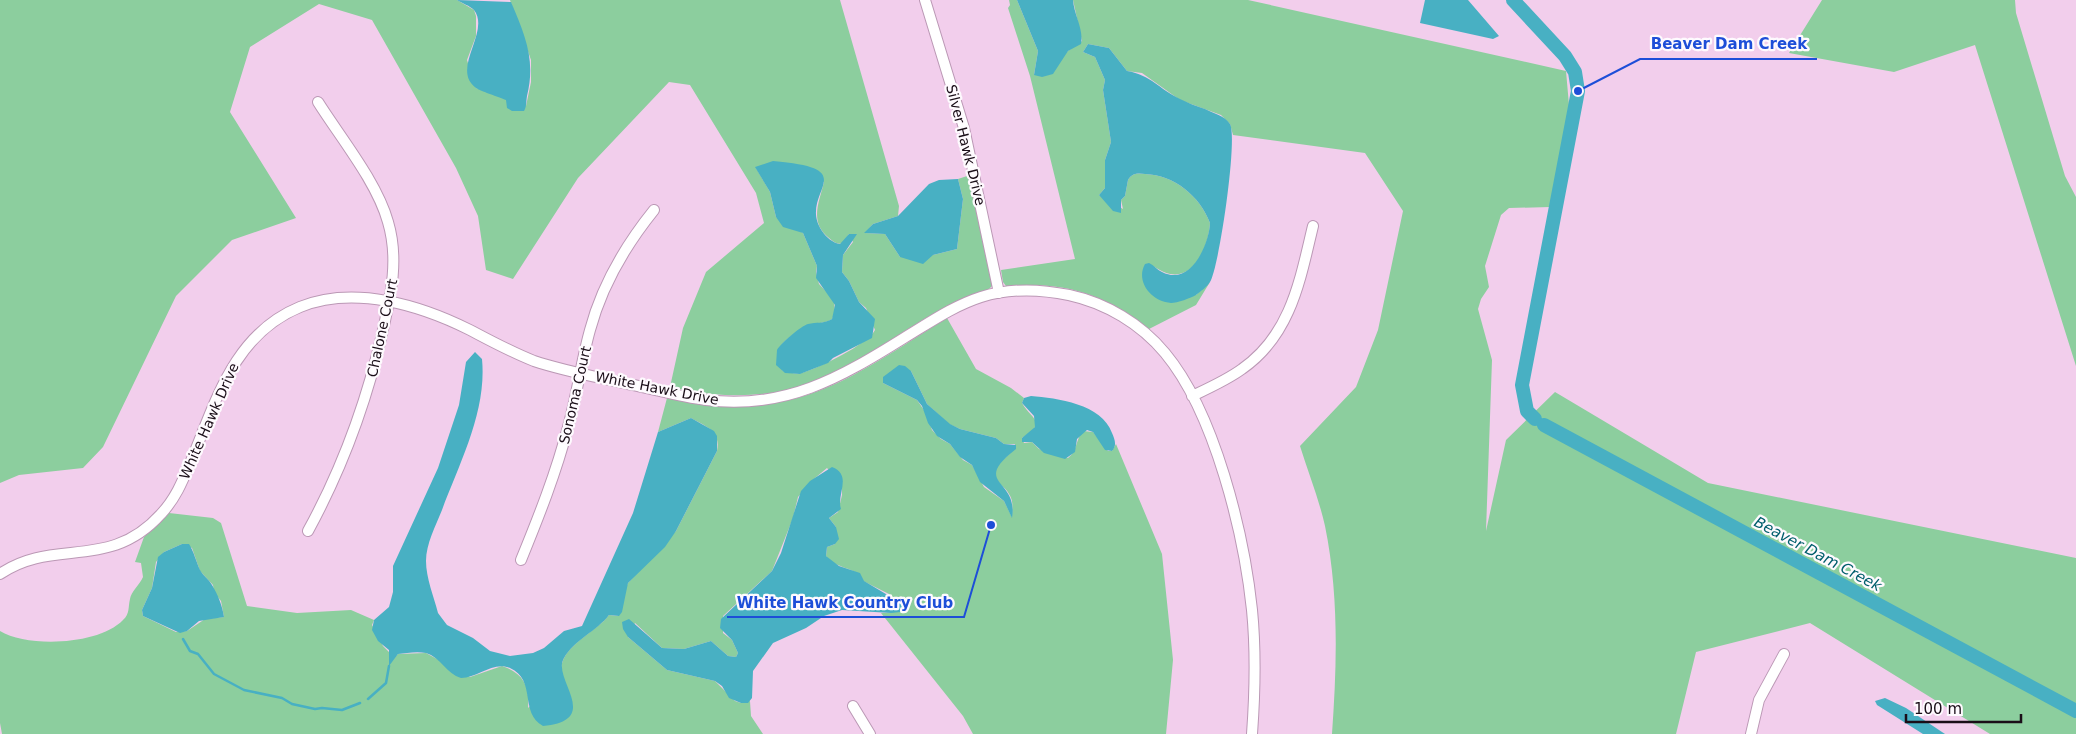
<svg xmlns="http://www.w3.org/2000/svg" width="2076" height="734" viewBox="0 0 2076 734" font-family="'DejaVu Sans',sans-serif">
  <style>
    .green { fill: #8cce9e; fill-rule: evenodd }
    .water { fill: #48b0c3 }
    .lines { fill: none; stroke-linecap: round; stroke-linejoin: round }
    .stream { stroke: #48b0c3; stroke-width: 2.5 }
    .river { stroke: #48b0c3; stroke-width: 14 }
    .minor-casing { stroke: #bb98b5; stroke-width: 12 }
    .minor { stroke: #fff; stroke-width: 10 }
    .labels { text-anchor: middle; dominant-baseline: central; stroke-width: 4.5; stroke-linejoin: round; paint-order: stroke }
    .street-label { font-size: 14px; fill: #1a0e18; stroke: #fefafe }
    .water-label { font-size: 15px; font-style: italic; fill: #015e6c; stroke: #fefafe }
    .leader { fill: none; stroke: #1d4ed8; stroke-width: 2 }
    .callout-dot { fill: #1d4ed8; stroke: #fefafe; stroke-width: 2 }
    .callout-label { font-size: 15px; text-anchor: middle; font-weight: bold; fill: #1d4ed8; stroke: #fefafe; stroke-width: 4.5; stroke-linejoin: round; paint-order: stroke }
  </style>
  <rect width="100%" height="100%" fill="#f2ceec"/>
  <path class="green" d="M0 0H457L474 10 476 16V36L467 60 476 88 526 106 531 82V60L510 0H840L899 206 898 216 873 224 865 233 885 234 900 257 933 255 957 249 963 199 958 179 970 175 992 286 988 290C941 304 903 333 862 359 801 397 739 403 670 387L683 328 706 272 764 223 756 193 690 85 669 82 578 178 513 279 486 270 478 216 456 168 372 20 319 4 250 47 230 112 296 218 232 240 176 296 103 447 83 468 19 475 0 483ZM756 168 824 182C819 203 809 222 829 238 834 242 837 245 843 243L849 234 853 242 843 255 842 272 849 281 859 302 866 308 875 330C867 345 818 368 802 373 796 375 788 372 783 371 764 347 797 330 817 324 822 322 826 323 832 319L835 312 834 300 819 284 816 272 817 266 803 233 776 217 770 192Z
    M1009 0H1017L1038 51 1034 75 1082 41 1073 0H1248L1566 71 1569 105 1550 207 1509 208 1501 215 1485 266 1489 287 1481 299 1478 309 1492 360 1486 531 1506 440 1555 392 1708 483 2076 558V734H1990L1810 623 1696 652 1676 734H1332C1337 665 1339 594 1325 526 1319 499 1308 472 1300 446L1356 387 1378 330 1403 211 1365 153 1233 135 1230 124 1221 115 1180 100 1142 73 1127 71 1109 48 1088 44 1083 52 1095 57 1105 80 1103 90 1111 142 1105 160V188L1099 195 1123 209 1121 200 1125 196 1128 180C1132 173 1138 173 1145 174 1174 175 1200 196 1210 223 1209 243 1196 279 1170 274 1160 272 1155 265 1145 264L1196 295 1210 282 1196 305 1149 329C1120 306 1087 289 1049 286 1035 284 1020 287 1006 286L1003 282 1001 270 1075 259 1030 76 1008 8 1010 5Z
    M1822 0H2015L2016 13 2065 176 2076 197V366L1975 45 1894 72 1789 53Z
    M947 318 976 369 1011 388 1024 398 1022 403C1030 418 1049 422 1022 438L1024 443 1032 442 1039 449 1068 458C1078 450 1075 440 1083 431L1093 432 1108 451H1112L1116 444 1162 554 1173 660 1166 734H973L963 716 881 613H891L889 594 863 581C857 566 836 570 826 556L827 547 835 544 836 527 829 518 838 512 842 495V485L827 468 815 478 798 497 793 518 772 571 723 616V633L732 640 738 653 736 657 728 656 711 641 684 649 662 648 635 623 628 637 667 670 715 681 735 701 741 703 750 701 751 716 763 734H2L0 723V631C28 648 99 645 123 620 130 614 128 607 130 599 131 592 140 584 143 577L141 563 135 562 144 537 169 513 213 518 221 523 247 606 297 613 351 610 374 620 372 625 383 646 390 653V663L398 654 426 653 470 677 502 666C523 673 530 686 528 708L562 674C556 648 596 633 609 615L618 616C624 604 623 592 628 583L676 531 717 451C721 430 706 427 691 418L658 432 667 398C795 424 844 382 947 318ZM911 371 927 404 949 424 960 429 996 438 1004 444H1015C1013 456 998 459 995 472 993 481 1005 486 1009 494 1014 501 1012 509 1012 517L1004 501 984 487 972 465 963 460 950 444 941 439 932 430 926 413 917 400 883 383ZM182 544 192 548 200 571 213 585 214 592 221 601 224 617 205 619 187 631 176 632 143 616 142 610 152 588 156 562 164 552Z"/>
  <path class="water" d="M457 0 511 2C525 35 536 60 527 96 526 101 527 106 524 111H512L507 108 506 100C499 97 480 91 476 88 450 69 491 32 474 10 470 6 462 3 457 0Z
    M1017 0H1073C1074 15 1084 29 1081 44L1068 51 1053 74 1042 77 1034 75 1038 51Z
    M1425 0H1468L1499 36 1493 39 1420 23Z
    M1088 44 1109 48 1127 71C1151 75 1159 89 1180 99 1188 103 1196 106 1205 109 1213 113 1225 116 1230 124 1238 138 1219 268 1210 282 1208 286 1200 292 1196 295 1191 298 1177 303 1171 303 1152 302 1135 282 1145 264L1149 263C1154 265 1157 270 1162 272 1191 287 1209 244 1210 223 1200 196 1174 175 1145 174 1138 173 1132 173 1128 180L1125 196 1121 200V213L1113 211 1099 195 1105 188V160L1111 142 1103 90 1105 80 1095 57 1083 52Z
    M773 161C868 169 796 192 822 231 826 237 833 243 840 244L849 234H857L843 255 842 272 849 281 859 302 875 319 872 338 833 358 828 363 800 374 785 373 776 365 777 350C781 343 801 326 808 324 816 322 824 324 832 319L835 305 816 278 817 266 803 233 783 227 776 217 770 192 755 167Z
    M958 179 963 199 957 249 933 255 923 264 900 257 885 234 864 233 873 224 898 216 929 184 939 180Z
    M475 352 482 359C487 411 460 462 442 510 436 525 426 544 426 561 426 578 434 597 438 613L447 625 473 638 490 651 510 656 533 653 544 648 564 631 582 626 633 513 658 432 691 418 714 431 717 436V451L676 531 665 547 628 583 622 612 619 616 609 615C597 631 574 640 564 658 551 679 604 720 543 726 519 713 537 680 510 668 493 661 478 678 461 678 447 674 440 657 426 653 417 651 406 653 398 654L389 666V650L378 641 372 630 374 620 389 607 393 592V566L438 468 459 405 466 362Z
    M899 365 905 366 911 371 927 404 950 424 960 429 996 438 1004 444 1016 445V449C970 485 1019 478 1012 518L1004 501 980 482 972 465 960 457 950 444 937 436 928 423 922 406 917 400 883 383V377Z
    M1031 396C1057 398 1102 404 1112 433 1115 440 1117 445 1112 451L1105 450 1093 432 1087 430 1077 439 1075 452 1065 459 1044 453 1032 442H1022V438L1035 427 1034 416 1022 403 1024 398Z
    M832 467C853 475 836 495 841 509L829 518 836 527 839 539 835 544 827 547 826 556 839 566 860 573 864 581 901 603 903 607 900 612 891 613 842 610 824 616 806 628 773 643 753 671 752 698 748 703H741L729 698 722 686 715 681 667 670 628 637 623 629 622 622 629 619 662 648 684 649 711 641 728 656 736 657 738 653 732 640 720 628 721 619 772 571 781 553 801 491 810 481Z
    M182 544H189C194 552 196 561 200 570 203 576 209 579 212 585 218 595 222 605 224 617L199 621 187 631 180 633 143 616 142 610 152 588 158 557 164 552Z
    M1885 698 1906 708 1945 734H1923L1877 705 1875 701Z"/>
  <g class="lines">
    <path class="stream" d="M183 639 190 651 198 654 214 674 244 690 282 698 292 704 315 709 322 708 342 710 360 703
      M368 699 386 683 389 666"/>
    <path class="river" d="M1513 0 1565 56 1575 72 1578 91 1522 385 1527 411 1535 419
      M1544 425 2076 711"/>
    <defs>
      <path id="minor" d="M925 0 964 128 999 293
        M1192 396C1209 388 1227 380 1242 369 1291 335 1300 280 1313 226
        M308 531C343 467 367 401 383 330 391 294 399 259 388 222 377 182 340 137 318 102
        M521 560C539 516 556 473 568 427 577 395 581 362 590 330 602 285 625 246 654 210
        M0 574C54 537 109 572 161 514 176 498 183 480 191 461 216 401 234 334 300 307 354 285 420 305 470 330 491 341 511 352 534 361 564 371 597 377 628 384 654 389 680 397 706 400 785 410 840 378 904 338 929 323 953 306 981 297 1010 288 1040 289 1069 295 1106 303 1141 324 1165 353 1215 413 1244 534 1252 610 1256 651 1255 693 1252 734
        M853 706 870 734
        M1751 734 1759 700 1784 654"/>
    </defs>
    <use href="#minor" class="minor-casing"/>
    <use href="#minor" class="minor"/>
  </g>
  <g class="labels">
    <g class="street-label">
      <text transform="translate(966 145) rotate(76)">Silver Hawk Drive</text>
      <text transform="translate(382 328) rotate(-78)">Chalone Court</text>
      <text transform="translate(657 388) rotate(11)">White Hawk Drive</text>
      <text transform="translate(575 395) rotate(-77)">Sonoma Court</text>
      <text transform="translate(209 421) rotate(-66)">White Hawk Drive</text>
    </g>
    <g class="water-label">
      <text transform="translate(1818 554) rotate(28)">Beaver Dam Creek</text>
    </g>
  </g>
  <path class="leader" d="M1578 91L1640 59H1817M991 525L964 617H727"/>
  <g class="callout-dot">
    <circle cx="1578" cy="91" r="5"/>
    <circle cx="991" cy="525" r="5"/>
  </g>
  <g class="callout-label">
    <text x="1729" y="49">Beaver Dam Creek</text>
    <text x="845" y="608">White Hawk Country Club</text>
  </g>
  <path d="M1906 714v8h115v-8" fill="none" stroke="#1a0e18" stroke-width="2.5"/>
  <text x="1914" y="714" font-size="15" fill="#1a0e18" stroke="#fefafe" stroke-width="4" paint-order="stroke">100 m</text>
</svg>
